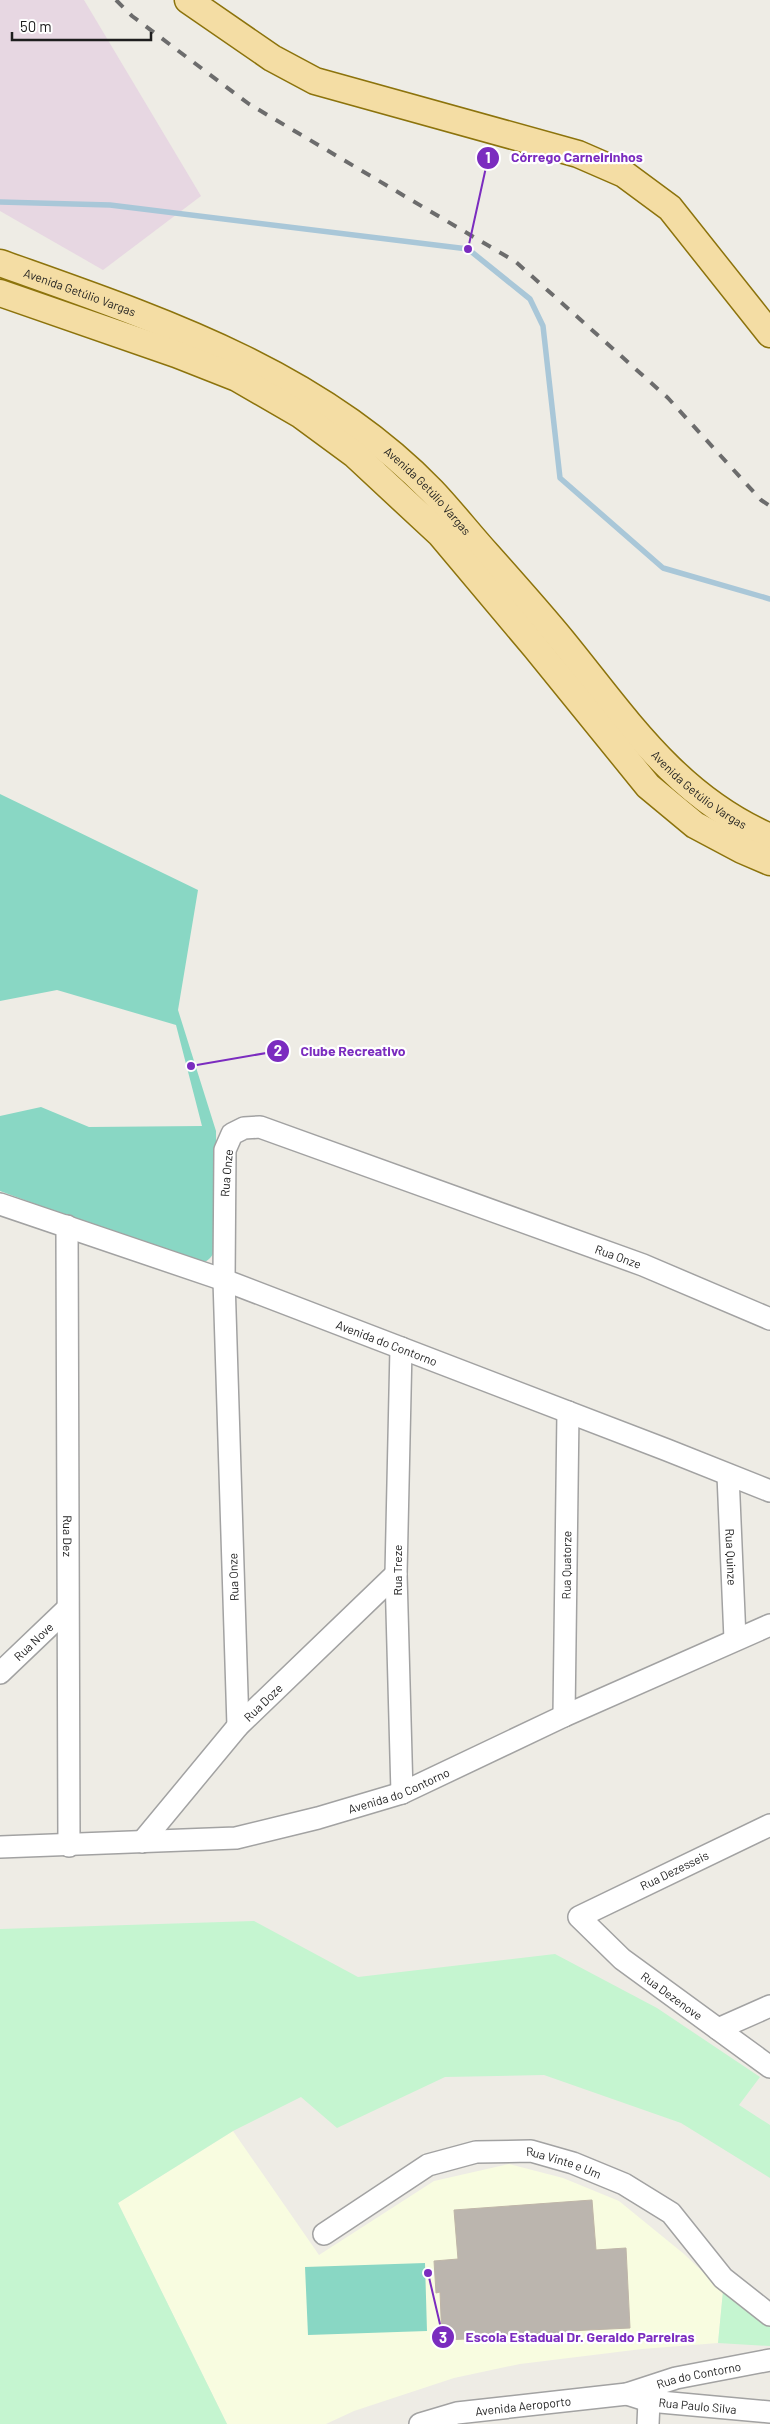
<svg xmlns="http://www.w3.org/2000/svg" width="770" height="2424" viewBox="0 0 770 2424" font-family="Barlow,sans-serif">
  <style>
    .industrial { fill: #e7d7e2 }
    .education { fill: #f8fce0 }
    .park { fill: #c5f5d0 }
    .pitch { fill: #89d7c4 }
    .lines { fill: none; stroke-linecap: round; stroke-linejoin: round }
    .stream { stroke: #a9c7d8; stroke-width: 5.5 }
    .building { fill: #bbb5ae; stroke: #bfb5a8 }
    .minor-casing { stroke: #a2a2a2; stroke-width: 24 }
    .major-casing { stroke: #8c730c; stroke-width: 29 }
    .minor { stroke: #fff; stroke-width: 21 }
    .major { stroke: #f4dda4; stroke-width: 26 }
    .rail { stroke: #6c6c6c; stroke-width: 4; stroke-dasharray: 10 10; stroke-linecap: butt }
    .labels { text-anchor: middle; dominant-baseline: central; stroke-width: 4.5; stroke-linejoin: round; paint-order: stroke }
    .street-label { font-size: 12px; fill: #1e1e1e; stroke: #fff }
    .leader { fill: none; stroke: #7b2cbf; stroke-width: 2 }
    .callout-dot { fill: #7b2cbf; stroke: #fff; stroke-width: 2 }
    .mark-label { font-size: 15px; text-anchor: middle; font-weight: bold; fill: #fff }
    .callout-label { font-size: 14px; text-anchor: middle; font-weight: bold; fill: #7b2cbf; stroke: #fff; stroke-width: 4.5; stroke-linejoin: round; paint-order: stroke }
  </style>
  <rect width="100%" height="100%" fill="#eeece5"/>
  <path class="industrial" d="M0 0H84L201 196 103 270 0 211Z"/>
  <path class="education" d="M233 2131 319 2255 434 2181 509 2164 563 2178 619 2201 684 2254 723 2291 718 2343 642 2349 520 2364 454 2378 354 2411 326 2424H227L118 2203Z"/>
  <path class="park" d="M254 1921 358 1977 555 1954 657 2008 760 2077 739 2105 770 2125V2178L681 2123 544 2075 445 2077 337 2128 301 2097 233 2131 118 2203 227 2424H0V1929Z
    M723 2291 770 2327V2346L718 2343Z"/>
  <path class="pitch" d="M0 794 198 890 178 1010 216 1131 217 1241C214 1254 212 1261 198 1264L0 1191V1116L41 1107 89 1127 202 1126 176 1025 57 990 0 1001Z
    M425 2263 427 2331 308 2335 305 2267Z"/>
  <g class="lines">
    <path class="stream" d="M0 202 110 205 468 249 530 299 543 326 560 478 663 568 770 599"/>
  </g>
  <path class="building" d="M592 2200 596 2250 626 2248 630 2328 568 2331V2335L442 2340 440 2292 436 2293 434 2261 458 2259 454 2210Z"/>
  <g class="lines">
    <defs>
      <g id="minor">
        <path id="s1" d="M0 1204 224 1280 667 1450 770 1491"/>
        <path id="s2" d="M67 1226 69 1846"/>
        <path d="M401 1348 396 1574 402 1793"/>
        <path id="s3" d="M728 1475 735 1639"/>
        <path id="s4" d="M0 1673 67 1609"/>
        <path id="s5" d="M564 1716 568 1412"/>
        <path id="s6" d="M238 1726 224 1280 225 1150 232 1134 244 1128 260 1127 643 1265 770 1319"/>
        <path id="s7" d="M770 1825 579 1917 622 1959 770 2067"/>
        <path id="s8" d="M142 1842 238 1726 396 1574"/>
        <path id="s9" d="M0 1847 236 1838 318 1818 402 1793 564 1716 770 1625"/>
        <path d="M718 2029 770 2006"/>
        <path id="s10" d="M324 2234 428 2165 476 2152 531 2151 573 2163 624 2184 671 2213 723 2278 770 2315"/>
        <path id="s11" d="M627 2394 649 2401 770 2412"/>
        <path id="s12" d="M420 2424 457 2413 627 2394 676 2378 770 2360"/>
        <path d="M648 2424 649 2401"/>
      </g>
      <g id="major">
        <path d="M188 0 272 58 315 81 578 154 624 174 670 208 770 334"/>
        <path id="s13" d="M0 263C154 318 315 370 432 491 451 511 468 533 487 554 512 582 537 610 561 639 624 716 675 796 770 837"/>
        <path d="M0 293 176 354 237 378 301 415 354 454 440 534 535 647 648 786 695 825 742 850 770 862"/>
      </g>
    </defs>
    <use href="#minor" class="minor-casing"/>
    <use href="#major" class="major-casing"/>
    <use href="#minor" class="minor"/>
    <use href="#major" class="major"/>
    <path class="rail" d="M116 0 132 16 249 104 516 262 668 398 761 500 770 506"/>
  </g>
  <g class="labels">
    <g class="street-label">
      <text stroke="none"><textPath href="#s13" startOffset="85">Avenida Getúlio Vargas</textPath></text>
      <text stroke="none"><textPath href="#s13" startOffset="490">Avenida Getúlio Vargas</textPath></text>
      <text stroke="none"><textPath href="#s13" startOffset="895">Avenida Getúlio Vargas</textPath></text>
      <text transform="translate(226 1173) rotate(-85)">Rua Onze</text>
      <text stroke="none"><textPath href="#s6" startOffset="1004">Rua Onze</textPath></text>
      <text stroke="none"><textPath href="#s1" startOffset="411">Avenida do Contorno</textPath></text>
      <text stroke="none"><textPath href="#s2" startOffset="310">Rua Dez</textPath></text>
      <text stroke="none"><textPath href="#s3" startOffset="82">Rua Quinze</textPath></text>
      <text stroke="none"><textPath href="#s5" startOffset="151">Rua Quatorze</textPath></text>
      <text transform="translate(397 1570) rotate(-90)">Rua Treze</text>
      <text transform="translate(233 1577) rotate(-92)">Rua Onze</text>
      <text stroke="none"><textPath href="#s4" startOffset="46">Rua Nove</textPath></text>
      <text stroke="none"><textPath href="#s8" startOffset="185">Rua Doze</textPath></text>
      <text stroke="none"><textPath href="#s9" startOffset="406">Avenida do Contorno</textPath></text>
      <text transform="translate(674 1870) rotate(-26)">Rua Dezesseis</text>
      <text stroke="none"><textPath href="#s7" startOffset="334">Rua Dezenove</textPath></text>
      <text stroke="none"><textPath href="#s10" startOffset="264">Rua Vinte e Um</textPath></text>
      <text stroke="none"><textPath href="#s12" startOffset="284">Rua do Contorno</textPath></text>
      <text stroke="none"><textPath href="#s12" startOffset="105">Avenida Aeroporto</textPath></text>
      <text stroke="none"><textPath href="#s11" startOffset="72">Rua Paulo Silva</textPath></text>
    </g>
  </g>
  <path class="leader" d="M468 249L488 158M191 1066L278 1051M428 2273L443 2337"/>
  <g class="callout-dot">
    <circle cx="468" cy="249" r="5"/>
    <circle cx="191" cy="1066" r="5"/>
    <circle cx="428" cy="2273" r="5"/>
    <circle cx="488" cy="158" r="12"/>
    <circle cx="278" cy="1051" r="12"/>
    <circle cx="443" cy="2337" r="12"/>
  </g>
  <g class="mark-label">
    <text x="488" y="163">1</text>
    <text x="278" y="1056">2</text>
    <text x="443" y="2343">3</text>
  </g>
  <g class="callout-label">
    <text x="577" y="162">Córrego Carneirinhos</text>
    <text x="353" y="1056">Clube Recreativo</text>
    <text x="580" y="2342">Escola Estadual Dr. Geraldo Parreiras</text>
  </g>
  <path d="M12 32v8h139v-8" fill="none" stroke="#1e1e1e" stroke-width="2.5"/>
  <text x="20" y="32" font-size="15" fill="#1e1e1e" stroke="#ffffff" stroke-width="4" paint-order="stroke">50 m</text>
</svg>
